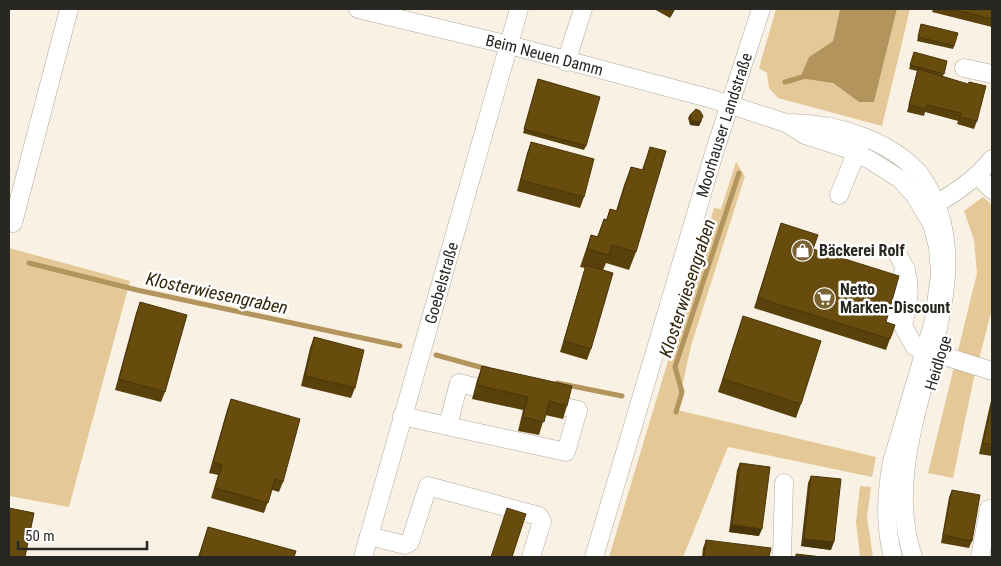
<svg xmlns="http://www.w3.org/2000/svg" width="1001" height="566" viewBox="0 0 1001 566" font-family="'Roboto Condensed',sans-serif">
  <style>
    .green { fill: #e4c897 }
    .water { fill: #b3945c }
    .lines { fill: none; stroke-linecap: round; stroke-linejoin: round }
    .stream { stroke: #b3945c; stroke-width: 5 }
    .minor-casing { stroke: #afa89c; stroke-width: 19 }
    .minor { stroke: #fff; stroke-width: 18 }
    .wall { fill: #59410b }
    .shaded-wall { fill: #493509 }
    .building { fill: #684c0d; stroke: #493509 }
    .labels { text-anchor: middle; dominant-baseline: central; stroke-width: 5; stroke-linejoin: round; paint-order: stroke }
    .street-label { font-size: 16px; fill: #292722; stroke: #fff }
    .poi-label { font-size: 16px; font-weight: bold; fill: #292722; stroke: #fff; text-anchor: start }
    .water-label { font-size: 18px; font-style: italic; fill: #34270c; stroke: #fff }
  </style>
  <rect width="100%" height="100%" fill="#f9f2e4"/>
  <path class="green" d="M776 9H840L833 41 809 57 833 83 859 102H874L897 9H910L882 126 778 98 769 88 767 73 759 68Z
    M736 162 745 176 691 346 677 410 876 457 872 477 728 447 683 557H609L714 208 721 209Z
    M983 197 992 205V309L973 382 953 478 928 473 977 273 974 240 964 211Z
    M9 248 130 281 69 507 9 496Z
    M860 486 871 487 867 517 873 557H860L856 522Z"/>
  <path class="water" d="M840 9H897L874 102H859L833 83 800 78 809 57 833 41Z"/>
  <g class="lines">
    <path class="stream" d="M785 82 806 76
      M29 263 137 290 400 346
      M436 355 487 369
      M557 383 622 396
      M676 412 682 392 675 367 739 173"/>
    <defs>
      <g id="minor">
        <path id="s1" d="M358 9 509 45 712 99 786 123 805 135 845 148 870 160 900 179 914 194 932 224 938 247 940 274 934 320 892 462C886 494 884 525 893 557"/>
        <path d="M566 62 583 9"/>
        <path d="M964 68 992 74"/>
        <path d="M792 123C837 124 887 139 919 173 1001 287 869 428 913 557"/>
        <path d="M977 175 992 190"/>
        <path d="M839 195 860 144"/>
        <path d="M932 206C954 194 976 179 992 159"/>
        <path d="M9 222 13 223 69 9"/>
        <path d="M898 255C914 282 909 297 903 326L915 347 992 371"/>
        <path d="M885 329 897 285 906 269"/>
        <path d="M402 416 566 452 578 410 565 407"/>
        <path d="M448 425 459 383 475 387"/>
        <path d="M369 536 405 545 410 542 428 486 539 516 542 521 531 557"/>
        <path id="s2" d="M363 557 519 9"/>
        <path id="s3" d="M594 557 715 150 761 9"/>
        <path d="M782 557 784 483"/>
        <path d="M980 557 989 509"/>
      </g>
    </defs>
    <use href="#minor" class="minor-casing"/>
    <use href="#minor" class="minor"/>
  </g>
  <path class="wall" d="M654 9H675L670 18Z
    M933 9H992V27L932 12Z
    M921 24 954 46 953 49 917 41Z
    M913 56 947 61 943 76 977 121 974 129 957 124 958 121 925 112 924 116 907 112 917 71 909 69Z
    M537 83 586 146 584 150 523 133Z
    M690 115 702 120 699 126 690 125 688 118Z
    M531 142 584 197 580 208 517 191 527 153Z
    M650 147 636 252 629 270 606 263 603 270 591 349 587 360 560 352 585 268 580 267 591 235 597 237 604 219 606 220 610 209 616 211 624 185 631 167 642 170Z
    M781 223 813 249 886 322 890 339 886 350 754 308Z
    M140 302 165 392 161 402 115 390 136 313Z
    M743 316 801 404 796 418 718 392Z
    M314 337 355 388 351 398 301 386 310 348Z
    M482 366 567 406 563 419 545 415 539 435 518 431 523 410 472 399 477 380Z
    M992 396V456L979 454Z
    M231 399 283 482 279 492 272 490 264 513 211 498 218 475 209 473 227 410Z
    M740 463 759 536 729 532 737 470Z
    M811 476 831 550 801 546 808 483Z
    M952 490 972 541 969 548 941 543 949 497Z
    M208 527 294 557H198Z
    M706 540 769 557H702L703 548Z"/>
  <path class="shaded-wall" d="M673 9H675L670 18Z
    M703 116 699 126 690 125 692 121Z
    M732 525 762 529 759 536 729 532Z
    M804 539 834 542 831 550 801 546Z"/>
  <path class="building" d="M952 9H992V19Z
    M921 24 958 33 954 46 918 37Z
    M914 52 947 61 944 74 910 65Z
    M918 69 968 84 969 82 986 86 977 121 960 117 961 113 943 109 927 105 926 109 909 105Z
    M538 79 600 97 586 146 524 129Z
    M696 109 700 111 703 116 700 122 692 121 690 115Z
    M531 142 594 159 584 197 521 180Z
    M650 147 666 151 636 252 612 245 609 255 587 249 591 235 598 237 604 219 607 220 610 209 617 211 631 167 643 170Z
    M781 223 818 235 813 249 899 276 886 322 895 325 890 339 758 298Z
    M586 265 613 273 591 349 564 341Z
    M140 302 187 315 165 392 119 379Z
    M743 316 821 341 801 404 723 379Z
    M314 337 364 350 355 388 305 376Z
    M482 366 572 386 567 406 549 401 544 422 523 417 528 397 477 385Z
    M231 399 300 419 283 482 275 479 268 503 215 488 222 465 213 462Z
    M992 402V445L983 443Z
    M740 463 770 467 762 529 732 525Z
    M811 476 841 479 834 542 804 539Z
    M952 490 980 495 972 541 943 535Z
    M9 508 34 513 25 557H9Z
    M507 508 526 514 512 557H491Z
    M208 527 296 551 294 557H199Z
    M706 540 771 548 769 557H704Z
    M796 554 822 557H796Z"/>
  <defs>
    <symbol id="shop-disc" viewBox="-11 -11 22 22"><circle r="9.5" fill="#7b6233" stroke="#fff"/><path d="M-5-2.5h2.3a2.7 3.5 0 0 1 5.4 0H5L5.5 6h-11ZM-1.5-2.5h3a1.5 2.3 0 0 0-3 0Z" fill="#fff"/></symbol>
    <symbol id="supermarket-disc" viewBox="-11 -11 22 22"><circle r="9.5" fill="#7b6233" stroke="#fff"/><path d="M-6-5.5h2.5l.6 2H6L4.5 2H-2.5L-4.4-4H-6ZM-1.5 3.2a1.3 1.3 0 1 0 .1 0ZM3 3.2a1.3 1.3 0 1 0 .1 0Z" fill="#fff"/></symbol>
  </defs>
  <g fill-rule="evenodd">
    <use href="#shop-disc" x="790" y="238" width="25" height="25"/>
    <use href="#supermarket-disc" x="812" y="286" width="25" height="25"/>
  </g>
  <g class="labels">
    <g class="street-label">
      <text stroke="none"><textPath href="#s1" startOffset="192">Beim Neuen Damm</textPath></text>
      <text stroke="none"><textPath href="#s3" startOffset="451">Moorhauser Landstraße</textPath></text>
      <text stroke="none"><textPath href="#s2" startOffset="285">Goebelstraße</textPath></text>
      <text transform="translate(938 363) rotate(-73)">Heidloge</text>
    </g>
    <g class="poi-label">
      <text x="819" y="250">Bäckerei Rolf</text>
      <text x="840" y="289">Netto<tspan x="840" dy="18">Marken-Discount</tspan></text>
    </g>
    <g class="water-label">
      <text transform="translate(687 288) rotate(-72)">Klosterwiesengraben</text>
      <text transform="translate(217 293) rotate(12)">Klosterwiesengraben</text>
    </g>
  </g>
  <rect width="1001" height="566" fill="none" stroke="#292722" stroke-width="20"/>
  <path d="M18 541v8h129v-8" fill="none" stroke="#292722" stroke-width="2.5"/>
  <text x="25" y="541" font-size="15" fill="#292722" stroke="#ffffff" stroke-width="4" paint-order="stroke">50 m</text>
</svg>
